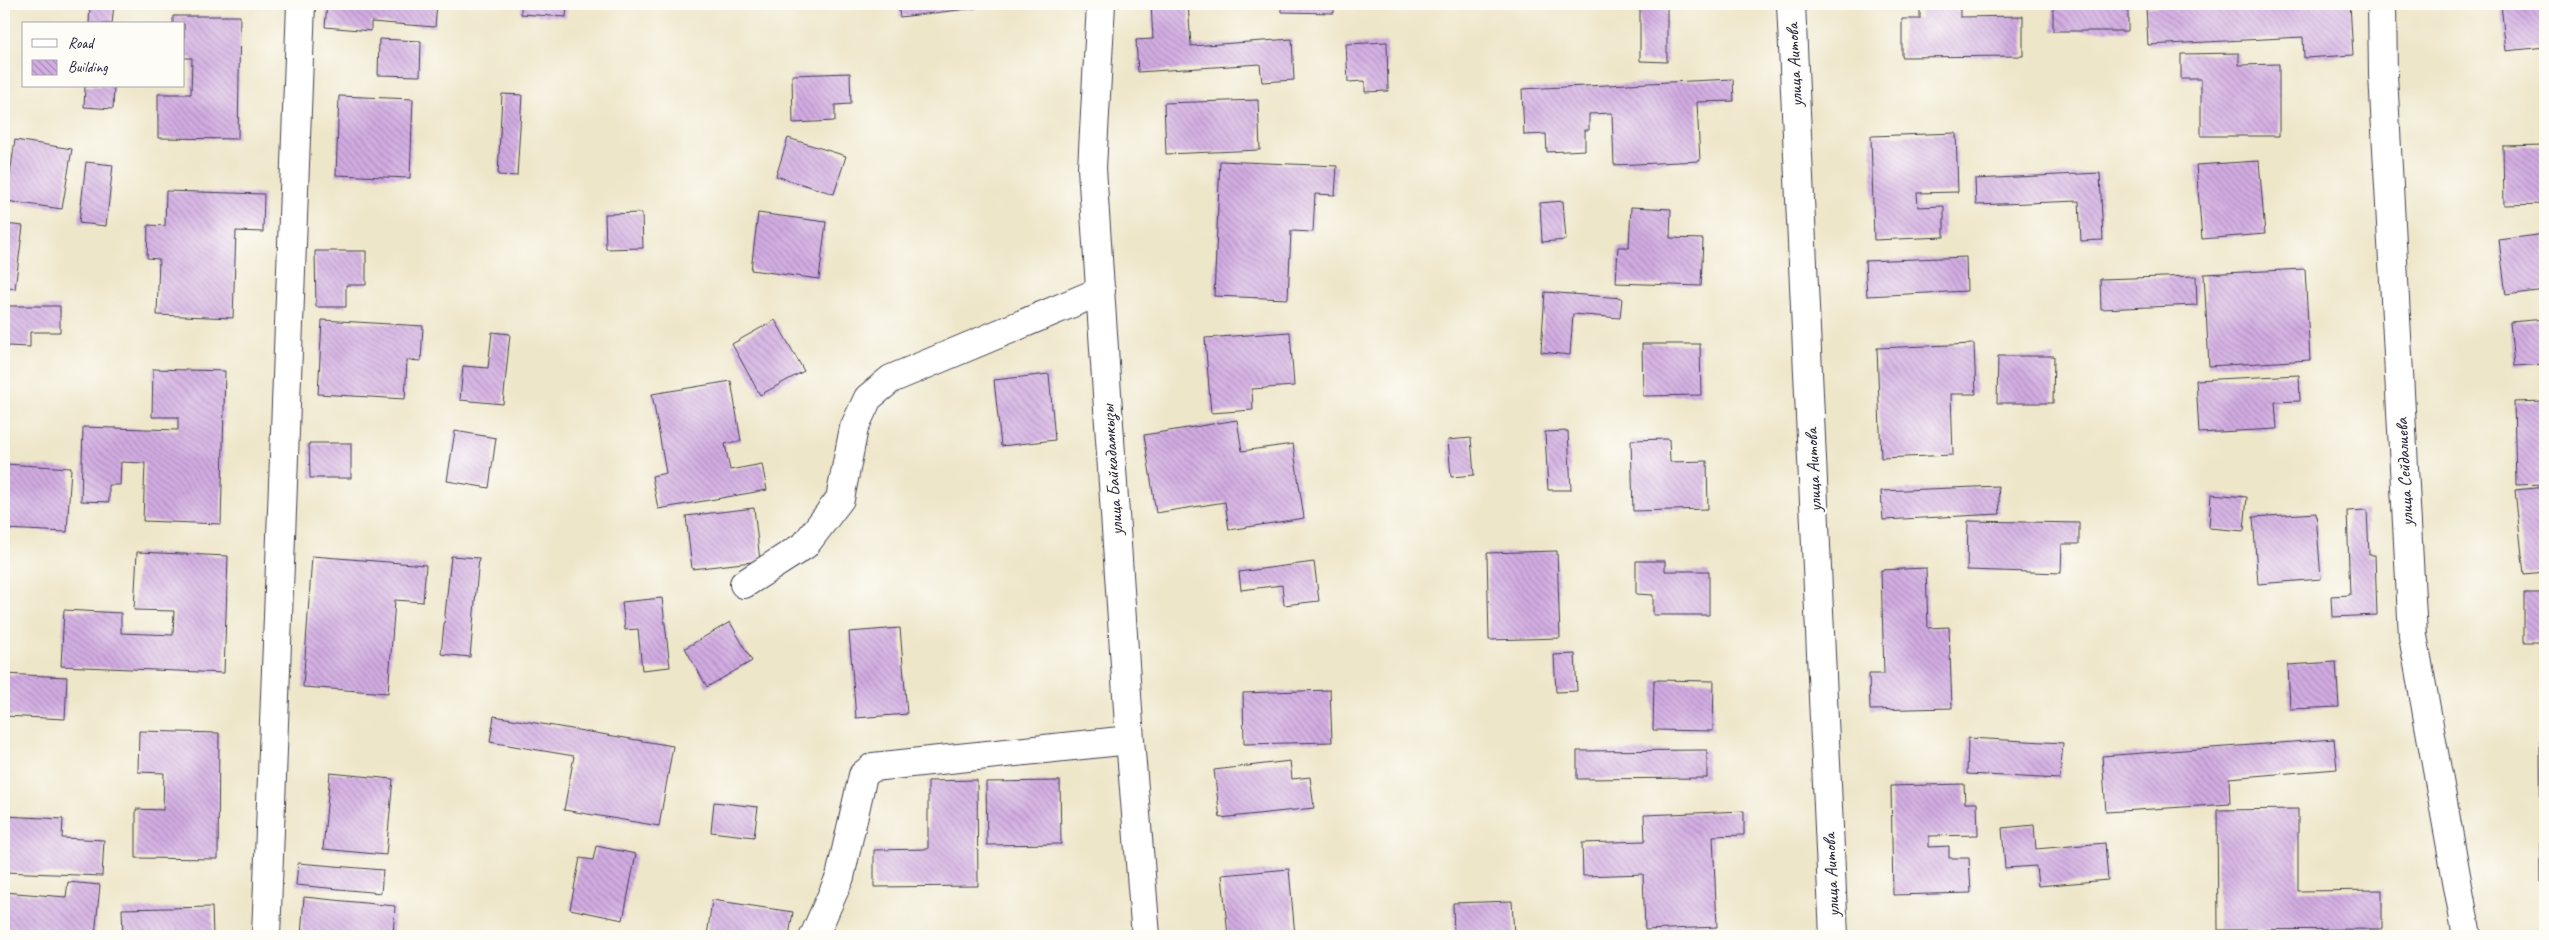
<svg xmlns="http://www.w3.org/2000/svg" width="2549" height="940" viewBox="0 0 2549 940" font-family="Caveat,sans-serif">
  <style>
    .building { fill: url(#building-back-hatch) }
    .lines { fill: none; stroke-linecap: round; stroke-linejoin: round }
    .minor-casing { stroke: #413f50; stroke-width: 30 }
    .primary-casing { stroke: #413f50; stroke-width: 30 }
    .minor { stroke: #fff; stroke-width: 28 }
    .primary { stroke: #fff; stroke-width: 28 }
    .labels { text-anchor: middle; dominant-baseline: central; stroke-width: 5; stroke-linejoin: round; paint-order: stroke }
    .street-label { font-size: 18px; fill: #22223b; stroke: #fdfcf7 }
  </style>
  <defs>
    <pattern id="building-back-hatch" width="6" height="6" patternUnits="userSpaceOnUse" patternTransform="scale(1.25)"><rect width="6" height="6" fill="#d2ace2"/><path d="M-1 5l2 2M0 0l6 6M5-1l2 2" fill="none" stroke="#aa8cb8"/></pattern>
  </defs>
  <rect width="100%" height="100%" fill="#fdfcf7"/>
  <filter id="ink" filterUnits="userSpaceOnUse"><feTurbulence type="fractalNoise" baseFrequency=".02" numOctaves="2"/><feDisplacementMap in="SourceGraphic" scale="10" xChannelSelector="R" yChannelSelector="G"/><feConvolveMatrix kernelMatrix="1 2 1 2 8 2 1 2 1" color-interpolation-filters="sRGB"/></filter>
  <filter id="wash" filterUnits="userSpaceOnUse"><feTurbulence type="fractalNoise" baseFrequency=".0096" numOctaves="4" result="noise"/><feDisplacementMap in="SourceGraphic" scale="20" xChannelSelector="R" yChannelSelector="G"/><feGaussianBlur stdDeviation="1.12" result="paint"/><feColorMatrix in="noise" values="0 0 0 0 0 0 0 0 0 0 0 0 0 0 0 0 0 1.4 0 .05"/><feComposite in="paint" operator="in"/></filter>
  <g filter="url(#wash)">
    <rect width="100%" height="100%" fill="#eee6c9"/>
    <g id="blocks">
      <path class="building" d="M90 4H114L112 24H89Z
        M327 4H437L435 27 371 22V31L325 27Z
        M521 4H567L566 17 521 14Z
        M898 4H975L976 8 900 17Z
        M1151 4H1188L1191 46 1292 39 1294 80 1262 82 1260 64 1138 72 1136 40 1153 39Z
        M1281 4H1334V13L1281 12Z
        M1640 4H1667V62L1640 61Z
        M1681 4H1732V6L1681 5Z
        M1920 4H1960V17L2023 16V56L1902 57V19H1920Z
        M2053 4H2128V31H2053Z
        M2201 4H2350L2353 55 2304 58 2303 37 2148 45 2146 7Z
        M2501 4H2545V47L2506 51Z
        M173 16H240L238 139 158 138V94H191L192 58H184V24H173Z
        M379 39 421 41 420 76 378 75Z
        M1387 42 1388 91 1365 92V81L1348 82 1346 44Z
        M2239 53V65L2279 64V136H2201V79H2181V54Z
        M850 73 851 104 835 105V121L793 123 792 75Z
        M1733 79 1734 101 1697 102 1700 161 1614 165 1612 113 1589 114V130H1585V150L1547 152 1546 134 1524 135 1522 89Z
        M85 86H114L113 109 84 107Z
        M502 94 522 95 517 176 498 175Z
        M339 96 413 99 410 178 336 175Z
        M1258 100 1260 150 1166 154 1164 103Z
        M1956 133 1958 192 1917 193 1918 207 1944 206V237L1874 240 1871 136Z
        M788 138 846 156 834 194 776 176Z
        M15 140 72 149 62 209 6 201Z
        M2545 145V204L2504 205 2503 146Z
        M1220 161 1337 166 1335 195 1315 194 1313 232 1291 231 1288 299 1214 296Z
        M2259 161 2265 234 2202 239 2196 165Z
        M86 162 113 165 106 226 79 223Z
        M2100 173 2103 240 2081 241 2079 201 1976 205 1975 179Z
        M166 191 264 194 263 232 236 231 233 318 157 315 159 259 147 258 148 225 165 226Z
        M1563 201 1566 240 1542 242 1540 203Z
        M1631 207 1671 209 1670 238 1703 239 1701 286 1616 283 1618 247H1629Z
        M642 213 643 248 606 249 605 214Z
        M758 213 826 222 819 279 751 270Z
        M4 224 23 226 15 289 4 287Z
        M2545 234V290L2506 295 2499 240Z
        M315 251H366V285H346V307H316Z
        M1966 257 1967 291 1867 296 1865 261Z
        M2305 269 2310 360 2209 366 2204 274Z
        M2196 276 2197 305 2101 309 2100 279Z
        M1545 292 1622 298 1620 318 1573 314 1570 355 1541 352Z
        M4 306H60V332H30V347L7 346Z
        M2545 319V364L2514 366 2510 322Z
        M322 320 423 326 421 361 407 360 405 399 318 394Z
        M775 320 804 371 760 395 732 344Z
        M492 332 510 334 503 404 460 400 463 366 488 368Z
        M1290 332 1294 386 1252 389 1253 410 1211 413 1205 338Z
        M1642 344H1700L1701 395 1643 396Z
        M1974 344 1976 394H1951L1953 455 1881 458 1877 348Z
        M1998 356H2054L2053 403H1997Z
        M153 369 225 371 221 524 143 521 145 463 121 462 120 485H109V502L81 501 83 427 178 430V417H152Z
        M1049 374 1055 440 1001 446 994 380Z
        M2299 375 2300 401 2275 402 2277 429 2199 433 2196 380Z
        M731 381 741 441 725 444 730 470 762 464 767 490 658 509 652 476 666 473 652 394Z
        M2545 401V484L2516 485 2514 402Z
        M1237 420 1242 451 1293 444 1304 518 1229 530 1225 502 1156 513 1144 435Z
        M455 431 496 438 489 488 447 481Z
        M1568 431 1571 490H1548L1545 432Z
        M1471 438 1474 475 1451 477 1448 440Z
        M1669 439 1670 462 1707 461 1708 509 1633 511 1631 440Z
        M309 443H351V478H310Z
        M4 464 71 468 67 532 4 529Z
        M1998 486 2000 514 1883 520 1881 491Z
        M2545 487V572L2524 574 2515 490Z
        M2211 494 2247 497 2244 531 2209 528Z
        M754 508 760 561 692 569 686 516Z
        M2367 510 2369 555H2375L2377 615 2332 617 2331 596 2350 595 2347 511Z
        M2316 513 2321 579 2258 584 2253 517Z
        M1968 521 2079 523V544H2062L2061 573 1967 570Z
        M1557 551 1560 638 1489 640 1487 553Z
        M137 552 228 556 224 673 61 666 64 610 121 613V633L173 635 174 611 134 610Z
        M312 556 426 565 423 602 395 600 388 693 303 687Z
        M451 556 479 558 470 657 441 654Z
        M1636 561H1665V571H1709V615H1653V595L1636 594Z
        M1314 562 1319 601 1284 605 1282 585 1241 590 1239 572Z
        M1926 568 1928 628 1949 627 1952 708 1870 710 1869 674H1884L1881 570Z
        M2524 593H2545V642H2524Z
        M662 598 670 667 642 670 638 629 625 630 622 602Z
        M730 622 752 661 707 687 685 648Z
        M900 628 907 714 856 718 849 632Z
        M1575 654 1577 691 1556 692 1554 655Z
        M2336 662 2339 707 2290 709 2288 665Z
        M4 674 67 677 65 719 4 716Z
        M1654 680 1714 681 1713 731 1653 730Z
        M1330 690 1332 742 1244 744 1243 693Z
        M494 716 673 746 659 826 564 810 574 756 490 742Z
        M139 731 219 733 218 859 136 858V809L163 810 164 773 138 772Z
        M2540 737H2545V882H2541Z
        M1968 738 2063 743 2060 779 1967 774Z
        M2334 739 2337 769 2229 778 2230 804 2106 812 2102 756Z
        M1707 750V778L1577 779V751Z
        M1290 761 1292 779 1310 777 1314 808 1220 818 1214 770Z
        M330 773 393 779 386 855 323 849Z
        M977 780 978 886 874 887V850L928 849V781Z
        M1060 781 1061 844 987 845 986 782Z
        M1964 784 1965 803H1977L1978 835 1929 836V847L1949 846V858H1969L1971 893 1893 895 1891 786Z
        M714 802 758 807 754 837 711 832Z
        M2298 809V891L2382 890V929L2218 930 2217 810Z
        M1744 811V835L1713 836 1717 927 1645 930 1643 874 1583 876 1582 843 1645 841 1644 815Z
        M4 816 63 819 62 838 104 840 102 876 4 872Z
        M2034 825 2036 849 2105 843 2108 880 2038 886 2036 866 2005 868 2002 828Z
        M596 846 636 854 623 920 570 909 580 858 593 860Z
        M298 863 383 870 381 893 296 885Z
        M1289 869 1295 936H1228L1222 875Z
        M68 882 100 885 95 936H4V892L66 897Z
        M304 897 395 906 393 936H301Z
        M712 900 793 912 789 936H707Z
        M1512 901 1514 936H1454L1453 903Z
        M212 907 213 936H123L122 909Z"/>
    </g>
  </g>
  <g filter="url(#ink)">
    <use href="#blocks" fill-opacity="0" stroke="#413f50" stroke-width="1"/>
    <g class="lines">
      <defs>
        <path id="minor" d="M1101 4 1092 168 1130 740 1146 936
          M1791 4 1834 936
          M744 584 805 545 840 499 854 428 868 398 891 379 1101 291
          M266 936 301 4
          M814 936 840 877 863 775 873 767 1130 740"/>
        <path id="primary" d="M2382 4 2383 74 2413 636 2467 936"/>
      </defs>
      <use href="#minor" class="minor-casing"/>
      <use href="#primary" class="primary-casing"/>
      <use href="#minor" class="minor"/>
      <use href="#primary" class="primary"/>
    </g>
  </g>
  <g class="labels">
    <g class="street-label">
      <text transform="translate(1794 65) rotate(-93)">улица Аитова</text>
      <text transform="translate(1112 470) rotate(-94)">улица Байкадамкызы</text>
      <text transform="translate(1813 470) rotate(-93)">улица Аитова</text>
      <text transform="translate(2404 472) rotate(-93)">улица Сейдалиева</text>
      <text transform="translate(1831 875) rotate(-93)">улица Аитова</text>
    </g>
  </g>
  <rect width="2549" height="940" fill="none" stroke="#fdfcf7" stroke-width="20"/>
  <rect x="22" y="22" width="162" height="65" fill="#fdfcf7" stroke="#a5a5ac"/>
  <rect x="32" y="39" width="25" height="8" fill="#ffffff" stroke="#a5a5ac"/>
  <text x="68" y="48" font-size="15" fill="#22223b">Road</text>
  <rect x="32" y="60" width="25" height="15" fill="url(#building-back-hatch)" stroke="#a5a5ac"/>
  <text x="68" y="72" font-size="15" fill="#22223b">Building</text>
</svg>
